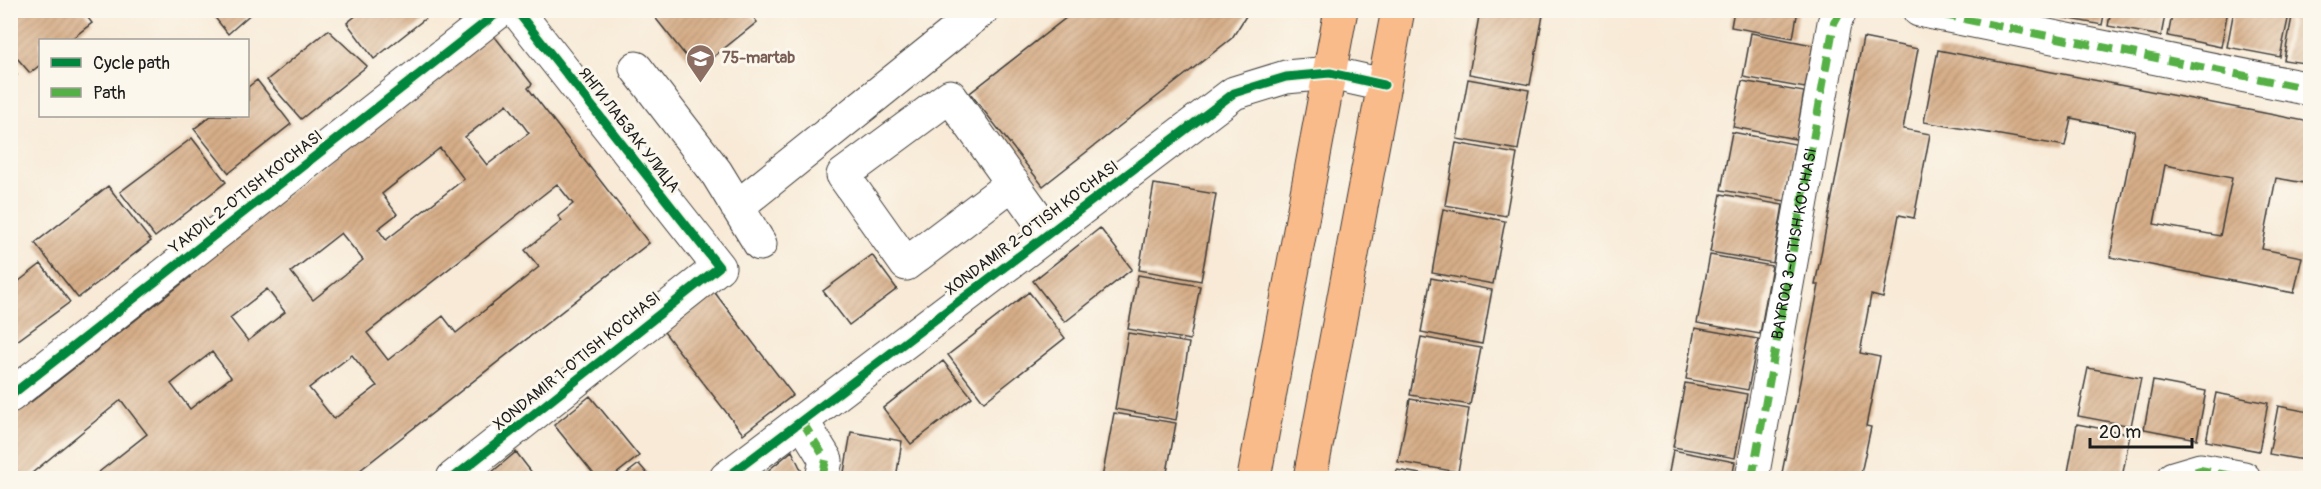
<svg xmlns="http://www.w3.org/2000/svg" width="2321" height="489" viewBox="0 0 2321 489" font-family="Pangolin,sans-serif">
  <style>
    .building { fill: url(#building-hatch); fill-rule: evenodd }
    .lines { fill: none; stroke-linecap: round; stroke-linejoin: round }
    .minor-casing { stroke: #3d3b38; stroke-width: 35 }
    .major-casing { stroke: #3d3b38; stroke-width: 35 }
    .minor { stroke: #fff; stroke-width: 33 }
    .major { stroke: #fabb8b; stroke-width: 33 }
    .quiet { stroke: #55b145; stroke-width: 8; stroke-dasharray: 15 8; stroke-linecap: butt }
    .cycleway-casing { stroke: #fbf7ec; stroke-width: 13 }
    .cycleway { stroke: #00873e; stroke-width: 9 }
    .labels { text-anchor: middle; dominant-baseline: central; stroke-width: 6; stroke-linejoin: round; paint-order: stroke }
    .education-label { font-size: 16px; font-weight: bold; fill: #785e54; stroke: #fbf7ec; text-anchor: start }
    .street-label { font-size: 16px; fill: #1c1c1c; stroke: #fbf7ec }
  </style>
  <defs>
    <pattern id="building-hatch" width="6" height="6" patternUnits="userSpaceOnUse" patternTransform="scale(1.5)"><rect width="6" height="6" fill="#d6ad88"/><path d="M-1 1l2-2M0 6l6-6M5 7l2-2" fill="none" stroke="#b79475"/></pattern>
  </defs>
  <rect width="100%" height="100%" fill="#fbf7ec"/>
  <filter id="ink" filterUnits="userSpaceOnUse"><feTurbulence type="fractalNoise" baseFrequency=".0167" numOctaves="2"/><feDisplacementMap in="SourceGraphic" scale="12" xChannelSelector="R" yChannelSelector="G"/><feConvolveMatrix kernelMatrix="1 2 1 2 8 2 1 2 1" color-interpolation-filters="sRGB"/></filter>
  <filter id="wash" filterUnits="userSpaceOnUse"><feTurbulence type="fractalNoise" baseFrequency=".008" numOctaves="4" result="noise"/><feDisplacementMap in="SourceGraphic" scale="24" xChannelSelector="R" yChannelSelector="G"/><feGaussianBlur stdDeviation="1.35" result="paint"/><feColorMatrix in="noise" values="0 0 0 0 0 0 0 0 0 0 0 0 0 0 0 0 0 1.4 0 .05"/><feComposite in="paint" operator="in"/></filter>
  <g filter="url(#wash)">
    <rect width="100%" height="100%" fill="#f8ead7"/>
    <g id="blocks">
      <path class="building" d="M18 10H82L92 23 70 40H40V65L30 73 10 50V16Z
        M209 10H255L228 34Z
        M363 10H436L374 59 347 23Z
        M649 10H748L757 22 697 70Z
        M1076 10H1245L1246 16 1232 38 1043 186 970 93Z
        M1480 10H1515L1543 15 1530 85 1469 74Z
        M1734 10H1798L1793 38 1731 27Z
        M2050 10H2105L2102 25 2049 15Z
        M2111 10H2166L2161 36 2108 26Z
        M2173 10H2228L2221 47 2168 36Z
        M2234 10H2290L2280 57 2227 47Z
        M2293 11 2310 15V64L2284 60Z
        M328 30 367 66 301 119 267 80Z
        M492 33 532 84 528 88 649 243 350 478H96L94 476 147 434 121 400 26 478H10V411L28 397 31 402 190 277 187 273ZM507 104 529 133 487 165 465 137ZM440 148 464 179 386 240 378 229 397 214 382 194ZM557 184 573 204 558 216 562 221 525 250 539 267 456 333 443 316 388 360 367 333ZM341 233 363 260 313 300 291 272ZM267 289 285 312 248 341 230 318ZM212 352 231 377 190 409 171 384ZM352 355 377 386 334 419 309 388Z
        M1751 33 1813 45 1805 88 1743 77Z
        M1863 38 1918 49 1903 129 1930 134 1914 218 1899 215 1883 298 1871 295 1860 353 1880 357 1866 426 1871 427 1860 478H1781L1819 285H1815Z
        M1938 50 2310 122V184L2276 178 2262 249 2302 257 2294 293 2110 257 2135 131 2071 118 2065 146 1924 122ZM2165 165 2232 178 2220 236 2154 224Z
        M10 66 17 75 10 80Z
        M1468 79 1529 90 1518 150 1457 139Z
        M257 80 291 124 229 173 194 129 211 116H248V87Z
        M1742 81 1804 92 1796 139 1733 127Z
        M1732 132 1795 144 1785 201 1721 190Z
        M192 138 226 182 155 237 120 192Z
        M1456 143 1517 154 1506 216 1445 205Z
        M1154 184 1216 194 1201 281 1139 270Z
        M108 186 151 241 78 298 35 243Z
        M1721 194 1783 205 1773 263 1710 252Z
        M1443 209 1505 221 1493 284 1432 273Z
        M1100 228 1132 269 1065 322 1033 281Z
        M872 255 897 289 849 325 823 291Z
        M1710 255 1772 266 1760 334 1697 323Z
        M41 264 70 302 10 346V288Z
        M1138 275 1200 286 1190 340 1128 329Z
        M1431 278 1492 290 1482 344 1421 332Z
        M712 289 793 395 743 434 661 328Z
        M1029 292 1065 338 984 402 948 355Z
        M1695 328 1758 339 1748 390 1686 379Z
        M1128 333 1189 343 1176 420 1115 409Z
        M1421 337 1481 348 1470 405 1410 395Z
        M943 361 972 397 911 444 883 408Z
        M2088 368 2141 378 2131 426 2078 416Z
        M2153 381 2206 391 2197 439 2144 429Z
        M1685 383 1747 394 1735 458 1673 447Z
        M2216 393 2268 403 2259 451 2206 441Z
        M590 396 639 456 611 478H597L554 425Z
        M1410 399 1469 409 1458 472 1398 462Z
        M2278 406 2310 412V461L2269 454Z
        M1114 413 1176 423 1166 478H1102Z
        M2077 424 2130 434 2122 478H2101L2068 472Z
        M851 432 902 441 896 478H843Z
        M1673 450 1735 462 1732 478H1668Z
        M792 451 805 478H759Z
        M516 452 536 478H485Z
        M639 464 651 478H621Z
        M1397 470 1438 477V478H1395Z"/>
    </g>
  </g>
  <g filter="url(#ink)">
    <use href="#blocks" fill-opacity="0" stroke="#3d3b38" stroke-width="1.5"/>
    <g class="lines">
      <defs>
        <path id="minor" d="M1919 10 2310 89
          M636 68 716 172 760 244
          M1013 183 906 264 843 175 950 96 1049 234
          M737 207 982 10
          M10 396 501 10
          M802 421 826 460 822 478
          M453 478 719 267 516 10
          M726 478 1234 93 1286 77 1330 73 1384 85
          M1752 478 1834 23 1841 10
          M2173 478 2200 470 2244 478"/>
        <path id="major" d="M1254 478 1341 10
          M1310 478 1398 10"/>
      </defs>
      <use href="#minor" class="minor-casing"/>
      <use href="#major" class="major-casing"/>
      <use href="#minor" class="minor"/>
      <use href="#major" class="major"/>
      <g class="quiet">
        <path d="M1919 10 2310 89"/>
        <path d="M802 421 826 460 822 478"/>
        <path id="s1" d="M1752 478 1834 23 1841 10"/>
        <path d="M2173 478 2200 470 2244 478"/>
      </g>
      <defs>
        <path id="cycleway" d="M10 396 501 10
          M453 478 719 267 516 10
          M726 478 1234 93 1286 77 1330 73 1384 85"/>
      </defs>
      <use href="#cycleway" class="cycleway-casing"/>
      <use href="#cycleway" class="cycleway"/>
    </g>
  </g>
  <defs>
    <symbol id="school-pin" viewBox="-11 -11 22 30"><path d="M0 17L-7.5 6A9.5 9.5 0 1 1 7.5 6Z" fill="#8d6e63" stroke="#fbf7ec"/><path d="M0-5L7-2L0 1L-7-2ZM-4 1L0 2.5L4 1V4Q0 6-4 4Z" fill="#fff"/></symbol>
  </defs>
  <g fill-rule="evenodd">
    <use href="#school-pin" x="684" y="42" width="33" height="45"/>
  </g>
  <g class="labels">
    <g class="education-label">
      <text x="722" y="58">75-martab</text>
    </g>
    <g class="street-label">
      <text transform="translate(629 130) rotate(52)">ЯНГИ ЛАБЗАК УЛИЦА</text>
      <text transform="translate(246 192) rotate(-38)">YAKDIL 2-O'TISH KO'CHASI</text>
      <text transform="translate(1032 228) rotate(-37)">XONDAMIR 2-O'TISH KO'CHASI</text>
      <text stroke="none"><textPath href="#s1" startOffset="238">BAYROQ 3-O'TISH KO'CHASI</textPath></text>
      <text transform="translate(577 361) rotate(-39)">XONDAMIR 1-O'TISH KO'CHASI</text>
    </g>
  </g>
  <rect width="2321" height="489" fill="none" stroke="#fbf7ec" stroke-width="36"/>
  <rect x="39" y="39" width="210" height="78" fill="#fbf7ec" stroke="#a29f99" stroke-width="1.5"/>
  <rect x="51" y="58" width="30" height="9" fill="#00873e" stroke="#a29f99" stroke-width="1.5"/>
  <text x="93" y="69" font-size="18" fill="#1c1c1c">Cycle path</text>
  <rect x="51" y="88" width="30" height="9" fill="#55b145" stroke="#a29f99" stroke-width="1.5"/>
  <text x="93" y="99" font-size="18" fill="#1c1c1c">Path</text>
  <path d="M2090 438v9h102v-9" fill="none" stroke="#1c1c1c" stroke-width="3"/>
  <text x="2099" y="438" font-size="18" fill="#1c1c1c" stroke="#fbf7ec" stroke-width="4.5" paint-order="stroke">20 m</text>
</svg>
